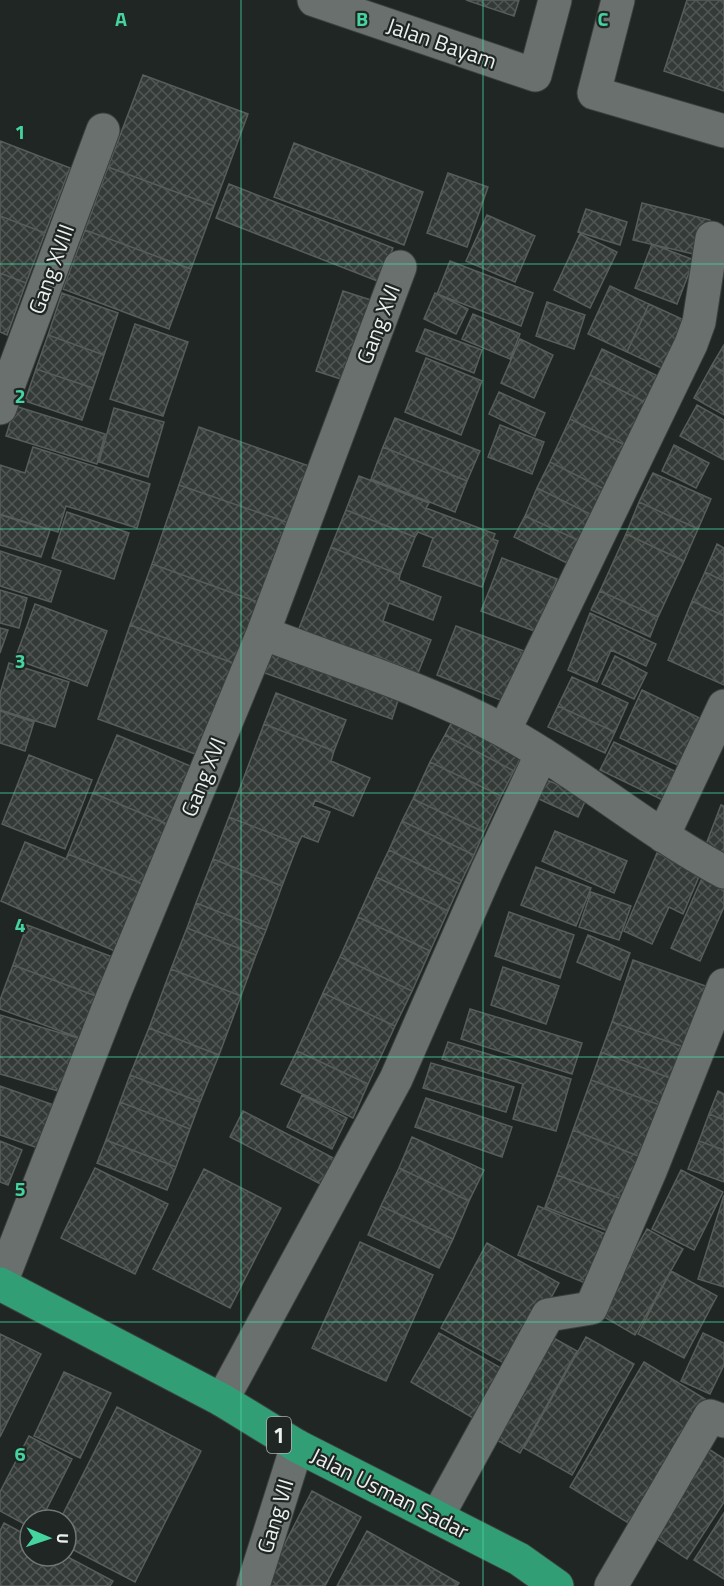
<svg xmlns="http://www.w3.org/2000/svg" width="724" height="1586" viewBox="0 0 724 1586" font-family="'Titillium Web',sans-serif">
  <style>
    .building { fill: url(#building-cross-hatch); stroke: #575e5a; stroke-width: 1.5 }
    .lines { fill: none; stroke-linecap: round; stroke-linejoin: round }
    .minor-casing { stroke: #3b403e; stroke-width: 35 }
    .highway-casing { stroke: #3b403e; stroke-width: 35 }
    .minor { stroke: #69706d; stroke-width: 33 }
    .highway { stroke: #329e76; stroke-width: 33 }
    .grid { fill: none; stroke: #45d49f; stroke-width: 1.5; stroke-opacity: 0.55 }
    .labels { text-anchor: middle; dominant-baseline: central; stroke-width: 4.5; stroke-linejoin: round; paint-order: stroke }
    .shield { fill: #202623; stroke: #aeb3b0; stroke-width: 1.5 }
    .shield-label { font-size: 21px; font-weight: bold; fill: #ebf0ed }
    .street-label { font-size: 22px; fill: #ebf0ed; stroke: #202623 }
    .grid-label { font-size: 20px; text-anchor: middle; font-weight: bold; fill: #45d49f; stroke: #202623; stroke-width: 4.5; stroke-linejoin: round; paint-order: stroke }
  </style>
  <defs>
    <pattern id="building-cross-hatch" width="8" height="8" patternUnits="userSpaceOnUse" patternTransform="scale(1.5)"><rect width="8" height="8" fill="#343a37"/><path d="M0 0l8 8M0 8l8-8" fill="none" stroke="#525754"/></pattern>
  </defs>
  <rect width="100%" height="100%" fill="#202623"/>
  <path class="building" d="M466 0H519L514 16Z
    M687 0H724V91L664 71Z
    M143 75 248 114 214 206 108 167Z
    M0 141 70 168 45 233 0 216Z
    M294 143 423 192 404 245 274 197Z
    M108 167 214 206 191 269 85 230Z
    M448 173 488 187 467 247 427 233Z
    M229 184 393 248 380 282 216 218Z
    M642 203 710 220 702 256 633 240Z
    M586 209 627 222 620 245 578 232Z
    M487 215 535 236 515 282 466 261Z
    M0 216 45 233 26 283 0 273Z
    M85 230 191 269 169 329 63 289Z
    M580 234 617 252 590 308 554 290Z
    M652 244 694 260 677 304 635 288Z
    M450 261 533 293 521 326 437 294Z
    M0 273 26 283 7 335 0 332Z
    M610 286 649 304 627 352 588 334Z
    M343 291 377 302 350 382 316 371Z
    M62 293 118 313 104 355 48 335Z
    M435 293 468 309 456 334 424 319Z
    M547 302 585 315 574 349 536 336Z
    M649 304 693 324 670 372 627 352Z
    M473 314 520 334 510 359 462 339Z
    M135 324 188 342 163 416 110 399Z
    M425 329 482 350 474 373 416 351Z
    M48 335 104 355 93 388 36 369Z
    M520 339 553 355 534 398 501 383Z
    M724 345V372L712 365Z
    M602 349 660 377 647 403 590 375Z
    M426 358 482 381 461 435 405 412Z
    M712 365 724 372V415L694 398Z
    M36 369 93 388 82 420 25 401Z
    M590 375 647 403 627 446 570 419Z
    M499 392 545 413 535 436 489 414Z
    M697 405 724 420V460L680 436Z
    M15 406 105 434 97 464 6 436Z
    M114 408 164 422 148 477 99 462Z
    M395 418 480 451 467 481 383 447Z
    M570 419 627 446 606 490 550 462Z
    M500 425 544 442 532 474 488 457Z
    M199 427 320 470 298 526 179 485Z
    M674 445 709 463 696 488 662 471Z
    M33 447 150 484 137 528 66 506 58 532 0 514V465L25 473Z
    M383 447 467 481 455 512 371 479Z
    M550 462 606 490 594 516 537 488Z
    M653 473 711 499 698 529 639 502Z
    M359 476 429 503 426 508 495 534 493 539 498 541 482 587 423 566 433 538 418 532 415 537 346 510Z
    M179 485 298 526 266 605 152 564Z
    M537 488 594 516 582 542 525 516Z
    M639 502 698 529 684 561 626 534Z
    M346 510 415 537 400 575 331 547Z
    M67 512 129 533 114 579 52 558Z
    M0 515 50 530 41 557 0 545Z
    M525 516 582 542 571 565 514 537Z
    M626 534 684 561 658 617 600 591Z
    M717 544 724 548V581L705 572Z
    M331 547 400 575 399 580 441 597 433 620 389 603 383 621 431 640 418 673 374 655 368 671 294 641Z
    M0 551 61 571 51 602 0 586Z
    M502 558 557 579 537 632 481 611Z
    M152 564 266 605 244 667 130 625Z
    M705 572 724 581V616L692 601Z
    M0 590 27 598 19 628 0 623Z
    M600 591 658 617 650 637 591 610Z
    M692 601 724 616V685L668 660Z
    M35 604 107 631 87 686 15 659Z
    M590 613 656 644 646 666 611 650 597 682 568 670Z
    M130 625 244 667 209 759 98 719Z
    M456 626 532 654 513 705 437 675Z
    M0 628 8 630 0 653Z
    M274 645 401 691 392 719 265 673Z
    M615 656 647 673 634 699 602 684Z
    M9 663 69 682 55 727 0 710V694Z
    M572 677 628 703 615 732 558 706Z
    M642 690 710 723 688 770 620 738Z
    M276 693 346 720 334 751 264 724Z
    M558 706 615 732 605 753 548 727Z
    M0 711 34 722 25 751 0 743Z
    M455 716 524 751 514 771 445 735Z
    M264 724 334 751 331 761 370 778 353 816 315 800 313 806 330 812 318 842 302 836 298 844 229 817Z
    M117 735 202 771 179 829 93 793Z
    M445 735 514 771 501 796 430 762Z
    M614 742 687 777 673 805 600 770Z
    M29 755 92 780 65 849 2 824Z
    M430 762 501 796 484 832 413 799Z
    M547 780 587 797 578 817 539 799Z
    M93 793 179 829 153 888 68 854Z
    M413 799 484 832 474 855 402 821Z
    M721 805 724 806V854L705 847Z
    M229 817 298 844 282 886 213 859Z
    M402 821 474 855 460 884 389 850Z
    M555 831 627 861 614 893 542 861Z
    M25 842 66 859 68 854 153 888 126 956 1 901Z
    M389 850 460 884 448 911 376 877Z
    M657 853 701 872 683 914 669 907 652 944 624 931Z
    M213 859 282 886 266 930 196 903Z
    M536 867 591 888 576 926 521 905Z
    M703 876 724 886V907L700 961 671 948Z
    M376 877 448 911 430 951 358 917Z
    M591 892 631 906 619 940 579 927Z
    M196 903 266 930 256 955 187 928Z
    M509 912 574 935 560 978 495 956Z
    M358 917 430 951 412 991 340 957Z
    M27 925 118 959 104 999 13 965Z
    M187 928 256 955 241 996 171 969Z
    M588 935 630 953 620 980 577 962Z
    M340 957 412 991 395 1026 323 993Z
    M633 960 711 988 689 1049 612 1022Z
    M13 965 104 999 88 1041 0 1009V1000Z
    M503 967 559 986 546 1024 491 1005Z
    M171 969 241 996 219 1055 149 1028Z
    M323 993 395 1026 368 1084 297 1051Z
    M470 1009 582 1043 572 1074 461 1039Z
    M0 1015 88 1041 72 1095 0 1074Z
    M612 1022 689 1049 678 1081 601 1052Z
    M149 1028 219 1055 200 1102 130 1075Z
    M448 1042 571 1079 556 1131 513 1119 523 1084 442 1059Z
    M297 1051 368 1084 353 1118 281 1084Z
    M601 1052 678 1081 668 1108 591 1080Z
    M431 1063 514 1087 506 1112 423 1088Z
    M130 1075 200 1102 190 1129 120 1102Z
    M591 1080 668 1108 648 1160 573 1130Z
    M0 1086 62 1108 47 1151 0 1135Z
    M718 1091 724 1094V1120L709 1114Z
    M302 1095 347 1118 332 1149 287 1127Z
    M426 1098 512 1127 502 1157 415 1127Z
    M120 1102 190 1129 176 1167 106 1140Z
    M243 1111 343 1163 330 1189 230 1137Z
    M709 1114 724 1120V1150L699 1141Z
    M573 1130 648 1160 630 1202 557 1175Z
    M412 1137 484 1170 469 1201 399 1168Z
    M106 1140 176 1167 167 1190 97 1163Z
    M0 1141 22 1150 8 1185 0 1182Z
    M699 1141 724 1150V1182L688 1169Z
    M95 1168 168 1204 135 1274 61 1238Z
    M399 1168 469 1201 453 1239 381 1206Z
    M204 1169 281 1208 230 1308 153 1269Z
    M681 1170 723 1192 694 1250 652 1229Z
    M557 1175 630 1202 618 1235 545 1207Z
    M724 1195V1287L698 1279Z
    M381 1206 453 1239 439 1268 368 1235Z
    M538 1206 610 1236 590 1285 518 1255Z
    M647 1229 683 1249 635 1335 599 1314Z
    M360 1242 433 1275 386 1381 312 1348Z
    M487 1243 559 1283 513 1368 441 1328Z
    M671 1271 717 1296 684 1358 638 1334Z
    M541 1331 577 1351 520 1453 484 1433Z
    M439 1333 508 1372 480 1422 411 1382Z
    M703 1333 724 1343V1365L710 1394 681 1381Z
    M0 1334 41 1354 0 1437Z
    M586 1337 634 1364 572 1475 524 1448Z
    M644 1362 710 1402 635 1527 570 1487Z
    M64 1372 111 1393 80 1458 34 1436Z
    M117 1407 201 1451 135 1582 66 1546V1520H60Z
    M29 1436 72 1459 41 1520H30V1527L0 1511V1492Z
    M704 1446 724 1459V1502L687 1559 648 1533Z
    M312 1491 361 1517 325 1586H263Z
    M724 1513V1579L694 1560Z
    M4 1523 30 1537V1556H66L113 1581 110 1586H0V1531Z
    M367 1531 459 1583 457 1586H337Z"/>
  <g class="lines">
    <defs>
      <path id="minor" d="M314 0 535 75 555 0
        M618 0 594 93 724 131
        M0 408 103 130
        M263 633C343 664 429 690 504 731 580 773 647 831 724 872
        M504 731 691 344 699 322 712 238
        M663 836 724 706
        M0 1285 113 996 263 633 400 267
        M222 1400 396 1079 487 871 541 755
        M437 1517 548 1315 591 1308 651 1169 724 985
        M253 1586 297 1446
        M611 1586 710 1416 724 1421"/>
      <path id="highway" d="M0 1284 222 1400 297 1446 519 1559 557 1586"/>
    </defs>
    <use href="#minor" class="minor-casing"/>
    <use href="#highway" class="highway-casing"/>
    <use href="#minor" class="minor"/>
    <use href="#highway" class="highway"/>
  </g>
  <path class="grid" d="M241 0V1586M483 0V1586M0 264H724M0 529H724M0 793H724M0 1057H724M0 1322H724"/>
  <g class="labels">
    <rect class="shield" x="267" y="1417" width="24" height="36" rx="4.5"/>
    <g class="shield-label">
      <text x="279" y="1435">1</text>
    </g>
    <g class="street-label">
      <text transform="translate(442 43) rotate(19)">Jalan Bayam</text>
      <text transform="translate(51 269) rotate(-70)">Gang XVIII</text>
      <text transform="translate(378 324) rotate(-69)">Gang XVI</text>
      <text transform="translate(203 777) rotate(-68)">Gang XVI</text>
      <text transform="translate(390 1493) rotate(27)">Jalan Usman Sadar</text>
      <text transform="translate(275 1516) rotate(-73)">Gang VII</text>
    </g>
  </g>
  <g class="grid-label">
    <text x="121" y="26">A</text>
    <text x="362" y="26">B</text>
    <text x="603" y="26">C</text>
    <text x="20" y="139">1</text>
    <text x="20" y="403">2</text>
    <text x="20" y="668">3</text>
    <text x="20" y="932">4</text>
    <text x="20" y="1196">5</text>
    <text x="20" y="1461">6</text>
  </g>
  <g transform="translate(48 1538) rotate(92)"><circle r="28" fill="#202623" stroke="#717774" stroke-width="1.5"/>
  <path d="M0-4.5L10 22L0 15L-10 22Z" fill="#45d49f"/>
  <text y="-9" font-size="16" font-weight="bold" text-anchor="middle" fill="#ebf0ed">U</text>
  </g>
</svg>
